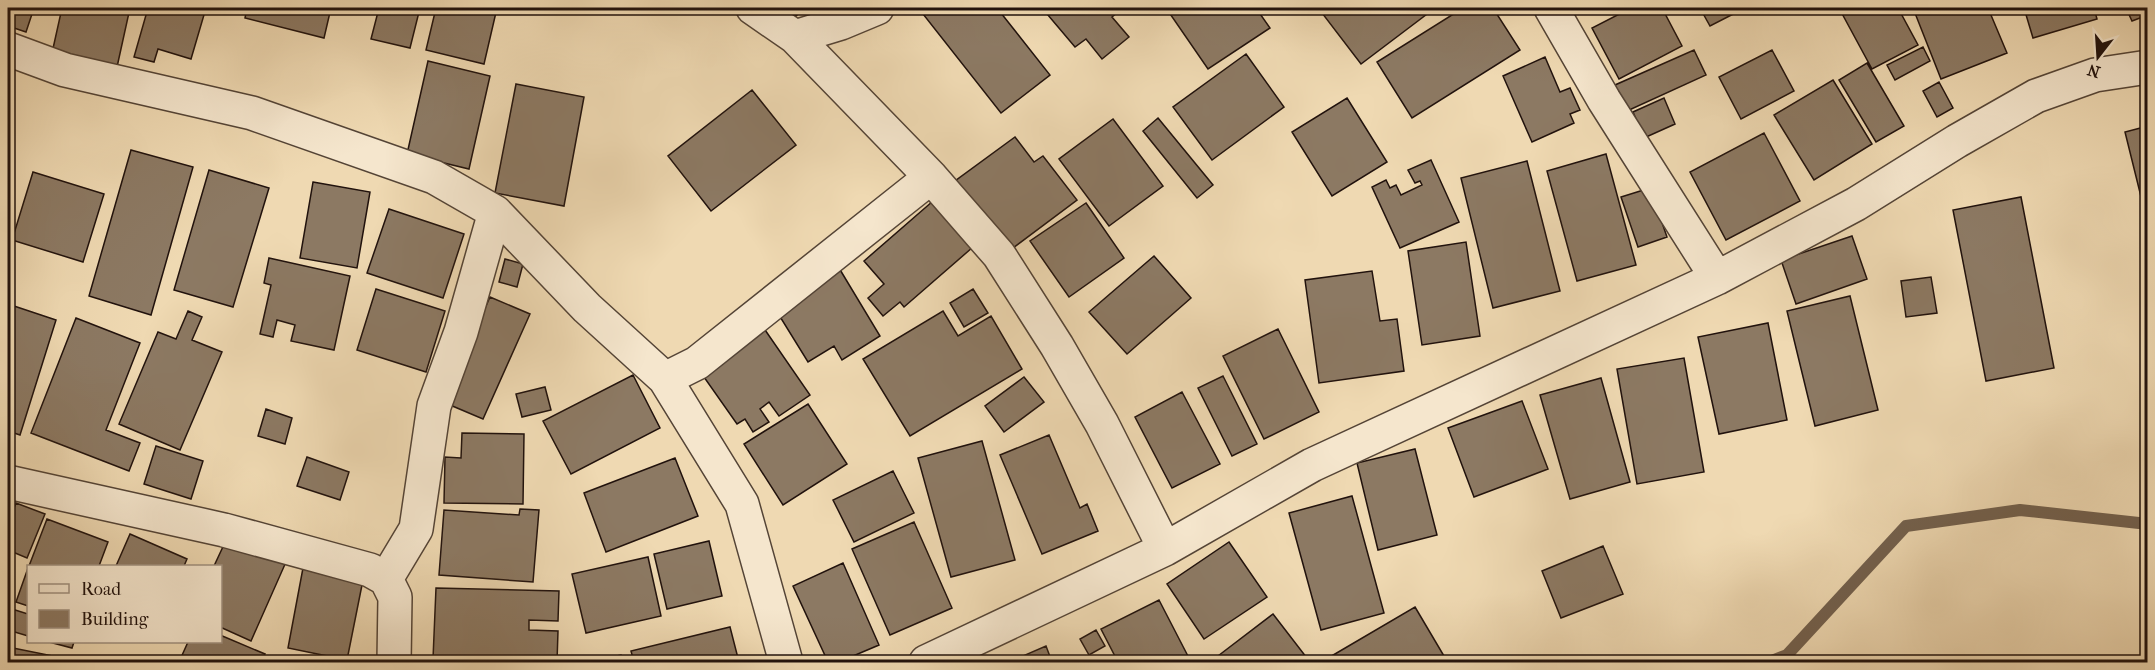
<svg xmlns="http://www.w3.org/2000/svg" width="2155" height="670" viewBox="0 0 2155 670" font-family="'IM FELL French Canon',serif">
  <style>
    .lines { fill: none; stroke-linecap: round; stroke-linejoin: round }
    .stream { stroke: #73614e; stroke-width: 12 }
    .building { fill: #8c7963; stroke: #21120d; stroke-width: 1.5 }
    .street-casing { stroke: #544436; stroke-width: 36 }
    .street { stroke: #f5e6cd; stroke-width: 33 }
  </style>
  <rect width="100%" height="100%" fill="#efd9b2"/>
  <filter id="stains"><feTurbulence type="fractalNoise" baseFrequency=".00333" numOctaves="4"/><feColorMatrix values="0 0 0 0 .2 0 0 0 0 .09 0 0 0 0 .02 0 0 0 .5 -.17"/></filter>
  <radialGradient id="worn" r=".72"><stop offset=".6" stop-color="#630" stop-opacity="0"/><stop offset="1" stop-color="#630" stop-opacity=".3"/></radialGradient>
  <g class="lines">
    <path class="stream" d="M1769 662 1787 655 1906 526 2020 510 2148 524"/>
  </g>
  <path class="building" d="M8 8H34L26 32 8 26Z
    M62 8H130L117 67 52 53Z
    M148 8H206L191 59 158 49 154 62 134 57Z
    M247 8H331L324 38 245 18Z
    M379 8H420L410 48 371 39Z
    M436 8H497L484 64 426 50Z
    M788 8H805L796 16Z
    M932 8H997L1050 75 1001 113 923 14Z
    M1042 8H1123L1112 17 1129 37 1102 59 1086 39 1075 47Z
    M1166 8H1256L1270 28 1208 69Z
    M1329 8H1435L1361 64 1322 13Z
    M1463 8H1493L1520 50 1412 118 1377 62Z
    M1631 8H1662L1682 46 1619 79 1592 28Z
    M1700 8H1745L1710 26Z
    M1839 8H1898L1918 45 1872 69Z
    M1913 8H1988L2007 53 1941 79Z
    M2024 8H2094L2097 19 2033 38Z
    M2126 8H2148V15L2132 21Z
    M1923 47 1930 61 1895 80 1887 65Z
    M1694 50 1706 75 1627 111 1615 85Z
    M1772 50 1794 91 1741 119 1719 77Z
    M1246 54 1284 107 1212 160 1173 107Z
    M1545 57 1560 92 1570 88 1580 110 1570 114 1574 123 1532 142 1503 76Z
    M428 61 490 76 469 169 407 154Z
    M1867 63 1904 126 1876 142 1839 80Z
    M1833 80 1872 144 1814 180 1774 115Z
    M1939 82 1953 108 1937 117 1923 91Z
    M516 84 584 97 564 206 495 193Z
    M752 90 796 145 711 211 668 156Z
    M1347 98 1387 162 1332 196 1292 132Z
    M1664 98 1675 124 1644 138 1633 112Z
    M1158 118 1213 185 1197 198 1143 131Z
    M1113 119 1163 186 1109 226 1059 159Z
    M2148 126V217H2146L2125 132Z
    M1764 133 1800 201 1726 240 1690 172Z
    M1015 137 1034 162 1043 156 1077 200 1009 251 955 181Z
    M131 150 193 167 151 315 89 296Z
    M1606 154 1636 265 1577 281 1547 171Z
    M1431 160 1459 222 1400 248 1372 187 1386 180 1390 188 1396 185 1401 195 1422 185 1420 181 1415 183 1408 170Z
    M1527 161 1560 291 1493 308 1461 178Z
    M209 170 269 188 233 307 174 290Z
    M33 172 104 194 83 262 12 240Z
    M313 182 370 192 357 268 300 258Z
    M1650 188 1667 237 1638 247 1621 197Z
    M2021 197 2054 368 1986 381 1953 210Z
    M933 201 973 247 904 307 900 302 883 316 868 298 884 284 864 261Z
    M1086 203 1124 258 1069 297 1030 241Z
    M389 209 464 234 443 298 367 273Z
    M1852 236 1867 279 1796 304 1781 260Z
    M1466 242 1480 336 1422 345 1408 251Z
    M1154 256 1191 298 1127 354 1089 312Z
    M269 258 350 276 334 350 291 341 295 325 277 320 273 337 260 334 271 285 264 283Z
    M505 259 523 264 517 287 499 282Z
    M839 268 880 336 842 360 834 346 808 362 774 307Z
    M1372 271 1380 321 1397 319 1404 371 1319 383 1305 280Z
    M1931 277 1937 313 1906 317 1901 281Z
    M376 289 445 311 426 372 357 350Z
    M973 289 988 313 964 327 950 303Z
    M1850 296 1878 410 1815 426 1787 311Z
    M490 297 530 314 483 419 443 402Z
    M8 304 56 320 20 435 8 431Z
    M188 311 202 317 192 340 222 352 180 450 119 424 158 332 176 339Z
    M943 311 958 336 991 316 1022 369 910 436 863 359Z
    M76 318 140 343 106 430 140 443 129 471 31 433Z
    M1768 323 1787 420 1719 434 1698 337Z
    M763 327 810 395 779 416 769 402 760 409 769 422 753 432 745 419 737 424 699 370Z
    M1278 329 1319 412 1264 439 1223 356Z
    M1684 358 1704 472 1637 484 1617 369Z
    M633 375 660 428 571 474 543 421Z
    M1223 376 1257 444 1232 456 1198 388Z
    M1024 377 1044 402 1004 432 985 406Z
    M1601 378 1630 482 1570 499 1540 395Z
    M545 387 551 410 522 417 516 394Z
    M1182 392 1220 464 1172 488 1135 417Z
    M1522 401 1548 469 1474 497 1448 428Z
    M808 404 847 464 783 505 744 444Z
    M266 409 292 418 285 444 258 436Z
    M462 433 524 434 523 504 444 503 445 457 461 458Z
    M1049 435 1080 508 1087 504 1098 531 1042 554 1000 455Z
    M982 441 1015 560 951 577 918 458Z
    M156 446 203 461 191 499 144 484Z
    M1415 449 1437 535 1378 550 1357 463Z
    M307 457 349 472 340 500 297 486Z
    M675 458 698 516 606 552 584 493Z
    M893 471 914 513 854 542 833 500Z
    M1352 496 1384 613 1321 630 1289 513Z
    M16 503 45 514 27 558 8 550V524Z
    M520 509 539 510 533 582 439 575 444 510 519 515Z
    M47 519 108 542 99 566H29Z
    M914 522 952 608 890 635 852 549Z
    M130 534 187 559 184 566H116Z
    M228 536 286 562 251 641 220 627V566H214Z
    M709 541 722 596 667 609 654 554Z
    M1229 542 1267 597 1204 639 1167 584Z
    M1603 546 1623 594 1561 618 1542 571Z
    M648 557 661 616 586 633 572 574Z
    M843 563 879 645 839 662H828L793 586Z
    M28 568V606L16 602Z
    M303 568 363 580 347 660 288 648Z
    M436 588 559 591 558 621 529 620V630L558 631 557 662 433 659Z
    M1159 600 1191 662H1118L1101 629Z
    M1415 607 1444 656 1433 662H1324L1323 661Z
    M12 609 28 614V636L8 630Z
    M1273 614 1310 662H1217L1214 659Z
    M730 627 739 662H634L631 651Z
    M1096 630 1105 646 1089 655 1080 639Z
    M220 635 265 654 261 662H179L188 642H220Z
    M49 642H74L72 648Z
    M1046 646 1052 662H1009Z
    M8 647 63 658 62 662H8Z
    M621 655 623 662H583Z"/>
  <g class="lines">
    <defs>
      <path id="street" d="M753 8 795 37 931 177 999 255 1057 346 1102 424 1165 549
        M1551 8 1604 100 1717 278
        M795 37 841 23 877 8
        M8 49 65 70 252 113 434 177 495 212 587 308 665 379 697 363 931 177
        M665 379 742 504 786 662
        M8 482 224 530 370 570 386 579 395 597 394 662
        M386 579 416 529 434 406 461 332 495 212
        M926 662 1165 549 1312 465 1717 278 1856 204 1957 141 2036 96 2095 75 2148 67"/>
    </defs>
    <use href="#street" class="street-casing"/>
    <use href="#street" class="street"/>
  </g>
  <rect width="2155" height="670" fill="none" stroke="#efd9b2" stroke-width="30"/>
  <rect x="9" y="9" width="2137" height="652" fill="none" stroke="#21120d" stroke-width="3"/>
  <rect x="15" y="15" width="2125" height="640" fill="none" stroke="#21120d" stroke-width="1.5"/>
  <rect x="27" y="565" width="195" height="78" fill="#f5e6cd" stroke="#a09180" stroke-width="1.5"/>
  <rect x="39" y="584" width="30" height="9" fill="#f5e6cd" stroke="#a09180" stroke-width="1.5"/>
  <text x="81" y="595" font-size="18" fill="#21120d">Road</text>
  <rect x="39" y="610" width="30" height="18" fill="#8c7963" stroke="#a09180" stroke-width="1.5"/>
  <text x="81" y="625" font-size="18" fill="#21120d">Building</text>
  <g transform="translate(2098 57) rotate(197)" stroke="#f5e6cd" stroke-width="4.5" paint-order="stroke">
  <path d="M0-4.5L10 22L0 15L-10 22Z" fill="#21120d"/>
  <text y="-9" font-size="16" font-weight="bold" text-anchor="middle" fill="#21120d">N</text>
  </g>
  <rect width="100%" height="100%" filter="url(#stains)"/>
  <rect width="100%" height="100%" fill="url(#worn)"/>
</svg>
